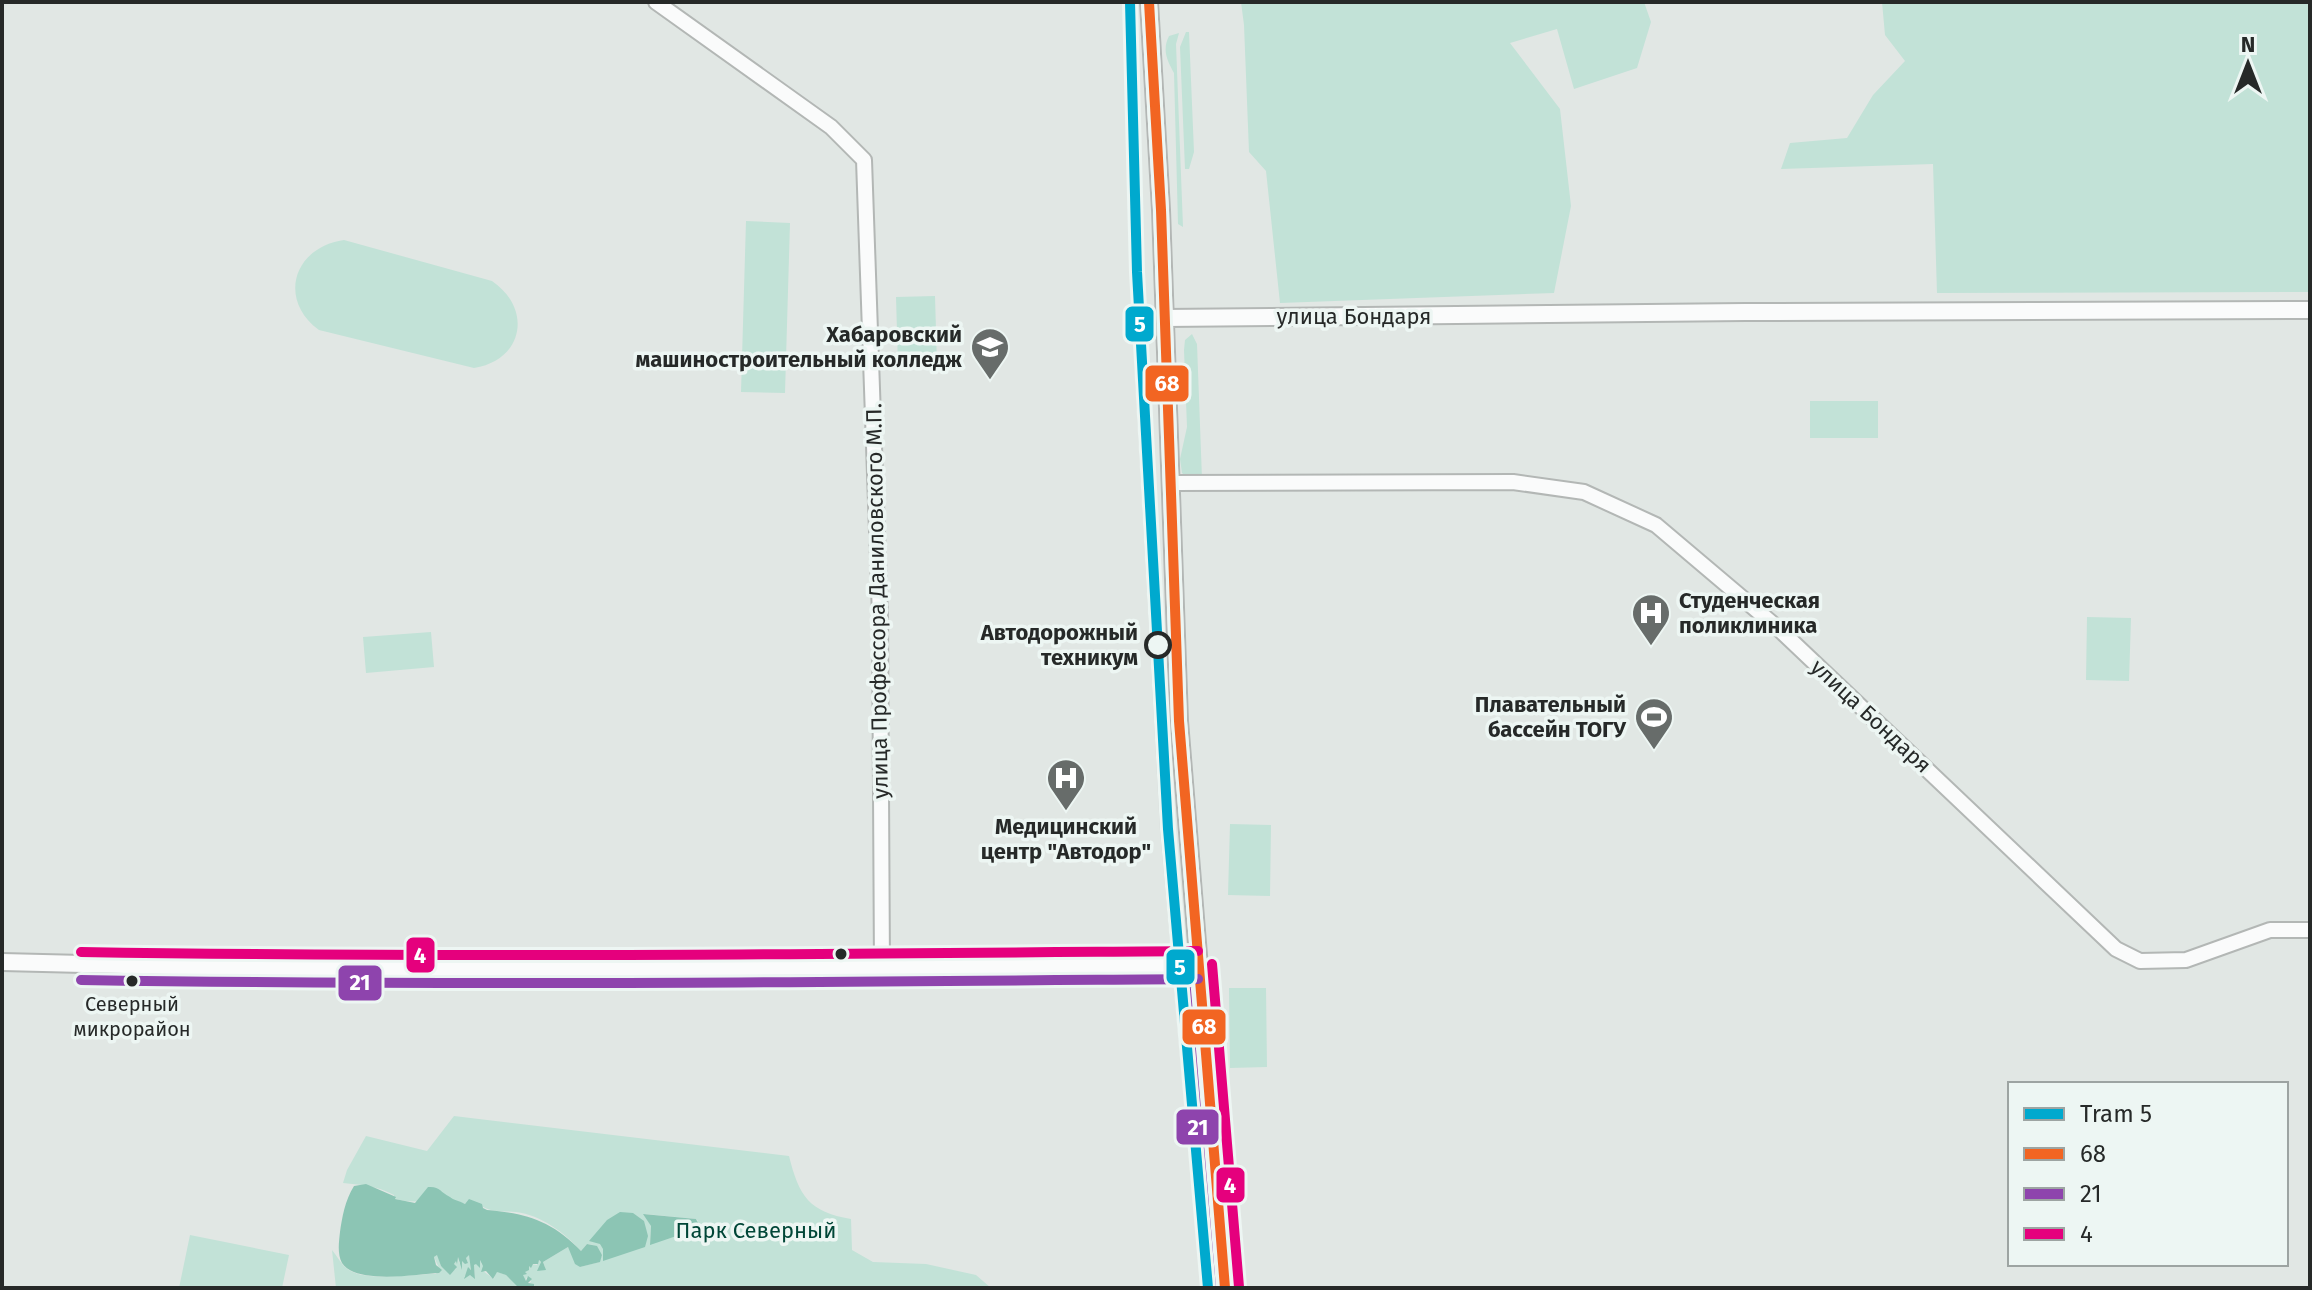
<svg xmlns="http://www.w3.org/2000/svg" width="2312" height="1290" viewBox="0 0 2312 1290" font-family="'Fira Sans',sans-serif">
  <style>
    .green { fill: #c2e2d7; fill-rule: evenodd }
    .water { fill: #8cc5b4 }
    .lines { fill: none; stroke-linecap: round; stroke-linejoin: round }
    .minor-casing { stroke: #b3b7b5; stroke-width: 18 }
    .major-casing { stroke: #b3b7b5; stroke-width: 20 }
    .minor { stroke: #fafbfb; stroke-width: 14 }
    .major { stroke: #fafbfb; stroke-width: 16 }
    .tram { stroke: #c7c8c7; stroke-width: 2 }
    .bus-1-casing { stroke: #edf6f3; stroke-width: 16 }
    .bus-2-casing { stroke: #edf6f3; stroke-width: 16 }
    .bus-3-casing { stroke: #edf6f3; stroke-width: 16 }
    .bus-1 { stroke: #f26522; stroke-width: 10 }
    .bus-2 { stroke: #8e44ad; stroke-width: 10 }
    .bus-3 { stroke: #e5007d; stroke-width: 10 }
    .tram-1-casing { stroke: #edf6f3; stroke-width: 16 }
    .tram-1 { stroke: #00a9ce; stroke-width: 10 }
    .stop-dot { fill: #edf6f3; stroke: #262928; stroke-width: 4 }
    .bus-dot { fill: #262928; stroke: #edf6f3; stroke-width: 3 }
    .labels { text-anchor: middle; dominant-baseline: central; stroke-width: 7; stroke-linejoin: round; paint-order: stroke }
    .bus-label { font-size: 20px; fill: #262928; stroke: #edf6f3 }
    .street-label { font-size: 22px; fill: #262928; stroke: #edf6f3 }
    .poi-label { font-size: 22px; font-weight: bold; fill: #262928; stroke: #edf6f3; text-anchor: end }
    .stop-label { font-size: 22px; font-weight: bold; fill: #262928; stroke: #edf6f3; text-anchor: end }
    .park-label { font-size: 22px; fill: #004637; stroke: #edf6f3 }
    .line-badge { stroke: #edf6f3; stroke-width: 3 }
    .badge-label { font-size: 22px; text-anchor: middle; font-weight: bold; fill: #fff }
  </style>
  <rect width="100%" height="100%" fill="#e1e7e4"/>
  <path class="green" d="M1241 2H1644L1651 22 1637 68 1574 89 1557 29 1510 43 1560 109 1571 206 1554 293 1280 303 1266 171 1249 152 1244 25Z
    M1882 2H2310V292L1937 293 1933 164 1781 169 1790 143 1847 138 1873 95 1905 61 1885 35Z
    M1186 32H1189L1194 152 1189 169H1185L1180 47Z
    M1179 33 1176 44 1183 227 1178 224 1174 73C1167 60 1162 50 1169 36Z
    M746 221 790 223 785 393 741 392Z
    M344 240 492 281C534 310 522 361 474 368L319 330C277 299 294 247 344 240Z
    M935 296 937 365 898 366 896 297Z
    M1192 334 1197 344 1202 479 1188 478 1182 473 1180 459 1187 427 1184 350 1185 340Z
    M1810 401H1878V438H1810Z
    M2087 617 2131 618 2129 681 2086 680Z
    M431 632 434 667 366 673 363 637Z
    M1230 824 1271 825 1270 896 1228 895Z
    M1229 988H1266L1267 1067 1230 1068Z
    M454 1116 789 1156C799 1196 809 1212 851 1219L852 1250 873 1262 926 1264 976 1275 991 1288H535L534 1285 531 1287 528 1284 531 1282 530 1278 527 1277 525 1281 522 1275 531 1264 537 1265 538 1260 541 1262 538 1270 545 1267 543 1262 568 1247 580 1267 599 1262 602 1255 593 1245 587 1244 581 1251C565 1233 541 1215 516 1212 508 1211 498 1212 491 1210 484 1208 478 1204 469 1201L465 1204C444 1194 416 1207 394 1198V1195C377 1186 363 1185 343 1183L347 1170 366 1136 427 1151ZM645 1214 696 1219 698 1221 650 1244 651 1226Z
    M190 1235 289 1255 282 1288H179Z
    M332 1250C336 1255 339 1260 343 1265 360 1285 413 1273 436 1274L439 1268 434 1257 438 1254 441 1266 452 1271 456 1269 454 1264 458 1256 459 1263 462 1264V1260L468 1263 466 1258 469 1254 473 1266 464 1277 470 1275 475 1278 474 1265 480 1259 482 1265 485 1264 483 1271 494 1279 495 1271 506 1275 521 1288H336Z"/>
  <path class="water" d="M366 1184 396 1197 395 1199 415 1203 428 1187C440 1186 440 1192 450 1197 453 1200 460 1201 465 1204L469 1199 482 1204 483 1208 487 1210C524 1213 552 1220 581 1251L587 1244 597 1246 602 1255 600 1262 580 1267 575 1264 568 1247 543 1262 546 1270 537 1271 541 1262 539 1260 538 1264H533L531 1268 529 1266V1270L525 1272 527 1274 523 1275 526 1281 528 1276 532 1279 528 1283 534 1284V1288H519L506 1275 497 1272 493 1279 486 1271 481 1272 483 1266 480 1260V1268L476 1264 474 1265 475 1279 470 1275 464 1279 468 1267 471 1270 469 1255 466 1258 468 1263 465 1264 462 1261V1270L458 1257 457 1264 456 1261 454 1264 457 1267 450 1275 441 1266 437 1255 434 1257 436 1265 442 1270 439 1273C418 1274 356 1285 342 1263 337 1254 339 1241 340 1232 342 1218 345 1200 354 1186Z
    M620 1212 633 1213 644 1221 648 1236 645 1247 603 1261V1249L600 1244 589 1241 607 1220Z
    M643 1214 696 1219 698 1223 694 1230 650 1245 651 1226Z"/>
  <g class="lines">
    <defs>
      <path id="minor" d="M656 2 831 127 864 160 880 617 882 968
        M1171 483 1513 482 1584 492 1656 525 1780 630 2116 949 2140 961 2186 960 2270 930H2310"/>
      <path id="major" d="M1149 2 1161 210 1179 721 1225 1288
        M1165 318 1745 312 2310 310
        M2 962 287 969 1198 965"/>
    </defs>
    <use href="#minor" class="minor-casing"/>
    <use href="#major" class="major-casing"/>
    <use href="#minor" class="minor"/>
    <use href="#major" class="major"/>
    <path class="tram" d="M1125 2 1136 375 1161 830 1202 1288"/>
    <defs>
      <path id="bus-1" d="M1149 2 1161 210 1179 721 1225 1288"/>
      <path id="bus-2" d="M1184 966 1211 1288
        M81 980C453 986 826 982 1198 979"/>
      <path id="bus-3" d="M81 952C453 958 826 954 1198 951
        M1212 964 1239 1287"/>
    </defs>
    <use href="#bus-1" class="bus-1-casing"/>
    <use href="#bus-2" class="bus-2-casing"/>
    <use href="#bus-3" class="bus-3-casing"/>
    <use href="#bus-1" class="bus-1"/>
    <use href="#bus-2" class="bus-2"/>
    <use href="#bus-3" class="bus-3"/>
    <defs>
      <path id="tram-1" d="M1130 2 1137 272 1168 829 1208 1288"/>
    </defs>
    <use href="#tram-1" class="tram-1-casing"/>
    <use href="#tram-1" class="tram-1"/>
  </g>
  <defs>
    <symbol id="university-pin" viewBox="-11 -11 22 30"><path d="M0 17L-7.5 6A9.5 9.5 0 1 1 7.5 6Z" fill="#676c6a" stroke="#edf6f3"/><path d="M0-5L7-2L0 1L-7-2ZM-4 1L0 2.5L4 1V4Q0 6-4 4Z" fill="#fff"/></symbol>
    <symbol id="hospital-pin" viewBox="-11 -11 22 30"><path d="M0 17L-7.5 6A9.5 9.5 0 1 1 7.5 6Z" fill="#676c6a" stroke="#edf6f3"/><path d="M-5-5h3v3.5h4V-5h3V5h-3V1.5h-4V5h-3Z" fill="#fff"/></symbol>
    <symbol id="stadium-pin" viewBox="-11 -11 22 30"><path d="M0 17L-7.5 6A9.5 9.5 0 1 1 7.5 6Z" fill="#676c6a" stroke="#edf6f3"/><path d="M0-5a6.5 5 0 1 0 0 10a6.5 5 0 1 0 0-10ZM-3.5-1.8h7v3.6h-7Z" fill="#fff"/></symbol>
  </defs>
  <g fill-rule="evenodd">
    <use href="#university-pin" x="968" y="325" width="44" height="60"/>
    <use href="#hospital-pin" x="1629" y="591" width="44" height="60"/>
    <use href="#stadium-pin" x="1632" y="695" width="44" height="60"/>
    <use href="#hospital-pin" x="1044" y="756" width="44" height="60"/>
  </g>
  <circle class="stop-dot" cx="1158" cy="645" r="12"/>
  <g class="bus-dot">
    <circle cx="841" cy="954" r="7"/>
    <circle cx="132" cy="981" r="7"/>
  </g>
  <g class="labels">
    <g class="bus-label">
      <text x="132" y="1004">Северный<tspan x="132" dy="25">микрорайон</tspan></text>
    </g>
    <g class="street-label">
      <text x="1354" y="316">улица Бондаря</text>
      <text transform="translate(877 601) rotate(-91)">улица Профессора Даниловского М.П.</text>
      <text transform="translate(1871 716) rotate(43)">улица Бондаря</text>
    </g>
    <g class="poi-label">
      <text x="962" y="334">Хабаровский<tspan x="962" dy="25">машиностроительный колледж</tspan></text>
      <text x="1679" y="600" text-anchor="start">Студенческая<tspan x="1679" dy="25">поликлиника</tspan></text>
      <text x="1626" y="704">Плавательный<tspan x="1626" dy="25">бассейн ТОГУ</tspan></text>
      <text x="1066" y="826" text-anchor="middle">Медицинский<tspan x="1066" dy="25">центр "Автодор"</tspan></text>
    </g>
    <g class="stop-label">
      <text x="1138" y="632">Автодорожный<tspan x="1138" dy="25">техникум</tspan></text>
    </g>
    <g class="park-label">
      <text x="756" y="1230">Парк Северный</text>
    </g>
  </g>
  <g class="line-badge">
    <rect x="1124" y="305" width="31" height="38" rx="8" fill="#00a9ce"/>
    <rect x="1144" y="364" width="46" height="39" rx="8" fill="#f26522"/>
    <rect x="405" y="936" width="31" height="38" rx="8" fill="#e5007d"/>
    <rect x="1165" y="948" width="31" height="38" rx="8" fill="#00a9ce"/>
    <rect x="337" y="964" width="46" height="38" rx="8" fill="#8e44ad"/>
    <rect x="1181" y="1008" width="46" height="38" rx="8" fill="#f26522"/>
    <rect x="1175" y="1108" width="45" height="38" rx="8" fill="#8e44ad"/>
    <rect x="1215" y="1166" width="31" height="38" rx="8" fill="#e5007d"/>
  </g>
  <g class="badge-label">
    <text x="1140" y="332">5</text>
    <text x="1167" y="391">68</text>
    <text x="420" y="963">4</text>
    <text x="1180" y="975">5</text>
    <text x="360" y="990">21</text>
    <text x="1204" y="1034">68</text>
    <text x="1198" y="1135">21</text>
    <text x="1230" y="1193">4</text>
  </g>
  <rect width="2312" height="1290" fill="none" stroke="#262928" stroke-width="8"/>
  <rect x="2008" y="1082" width="280" height="184" fill="#edf6f3" stroke="#9da4a2" stroke-width="2"/>
  <rect x="2024" y="1108" width="40" height="12" fill="#00a9ce" stroke="#9da4a2" stroke-width="2"/>
  <text x="2080" y="1122" font-size="24" fill="#262928">Tram 5</text>
  <rect x="2024" y="1148" width="40" height="12" fill="#f26522" stroke="#9da4a2" stroke-width="2"/>
  <text x="2080" y="1162" font-size="24" fill="#262928">68</text>
  <rect x="2024" y="1188" width="40" height="12" fill="#8e44ad" stroke="#9da4a2" stroke-width="2"/>
  <text x="2080" y="1202" font-size="24" fill="#262928">21</text>
  <rect x="2024" y="1228" width="40" height="12" fill="#e5007d" stroke="#9da4a2" stroke-width="2"/>
  <text x="2080" y="1242" font-size="24" fill="#262928">4</text>
  <g transform="translate(2248 64)" stroke="#edf6f3" stroke-width="6" paint-order="stroke">
  <path d="M0-6L14 30L0 20L-14 30Z" fill="#262928"/>
  <text y="-12" font-size="22" font-weight="bold" text-anchor="middle" fill="#262928">N</text>
  </g>
</svg>
